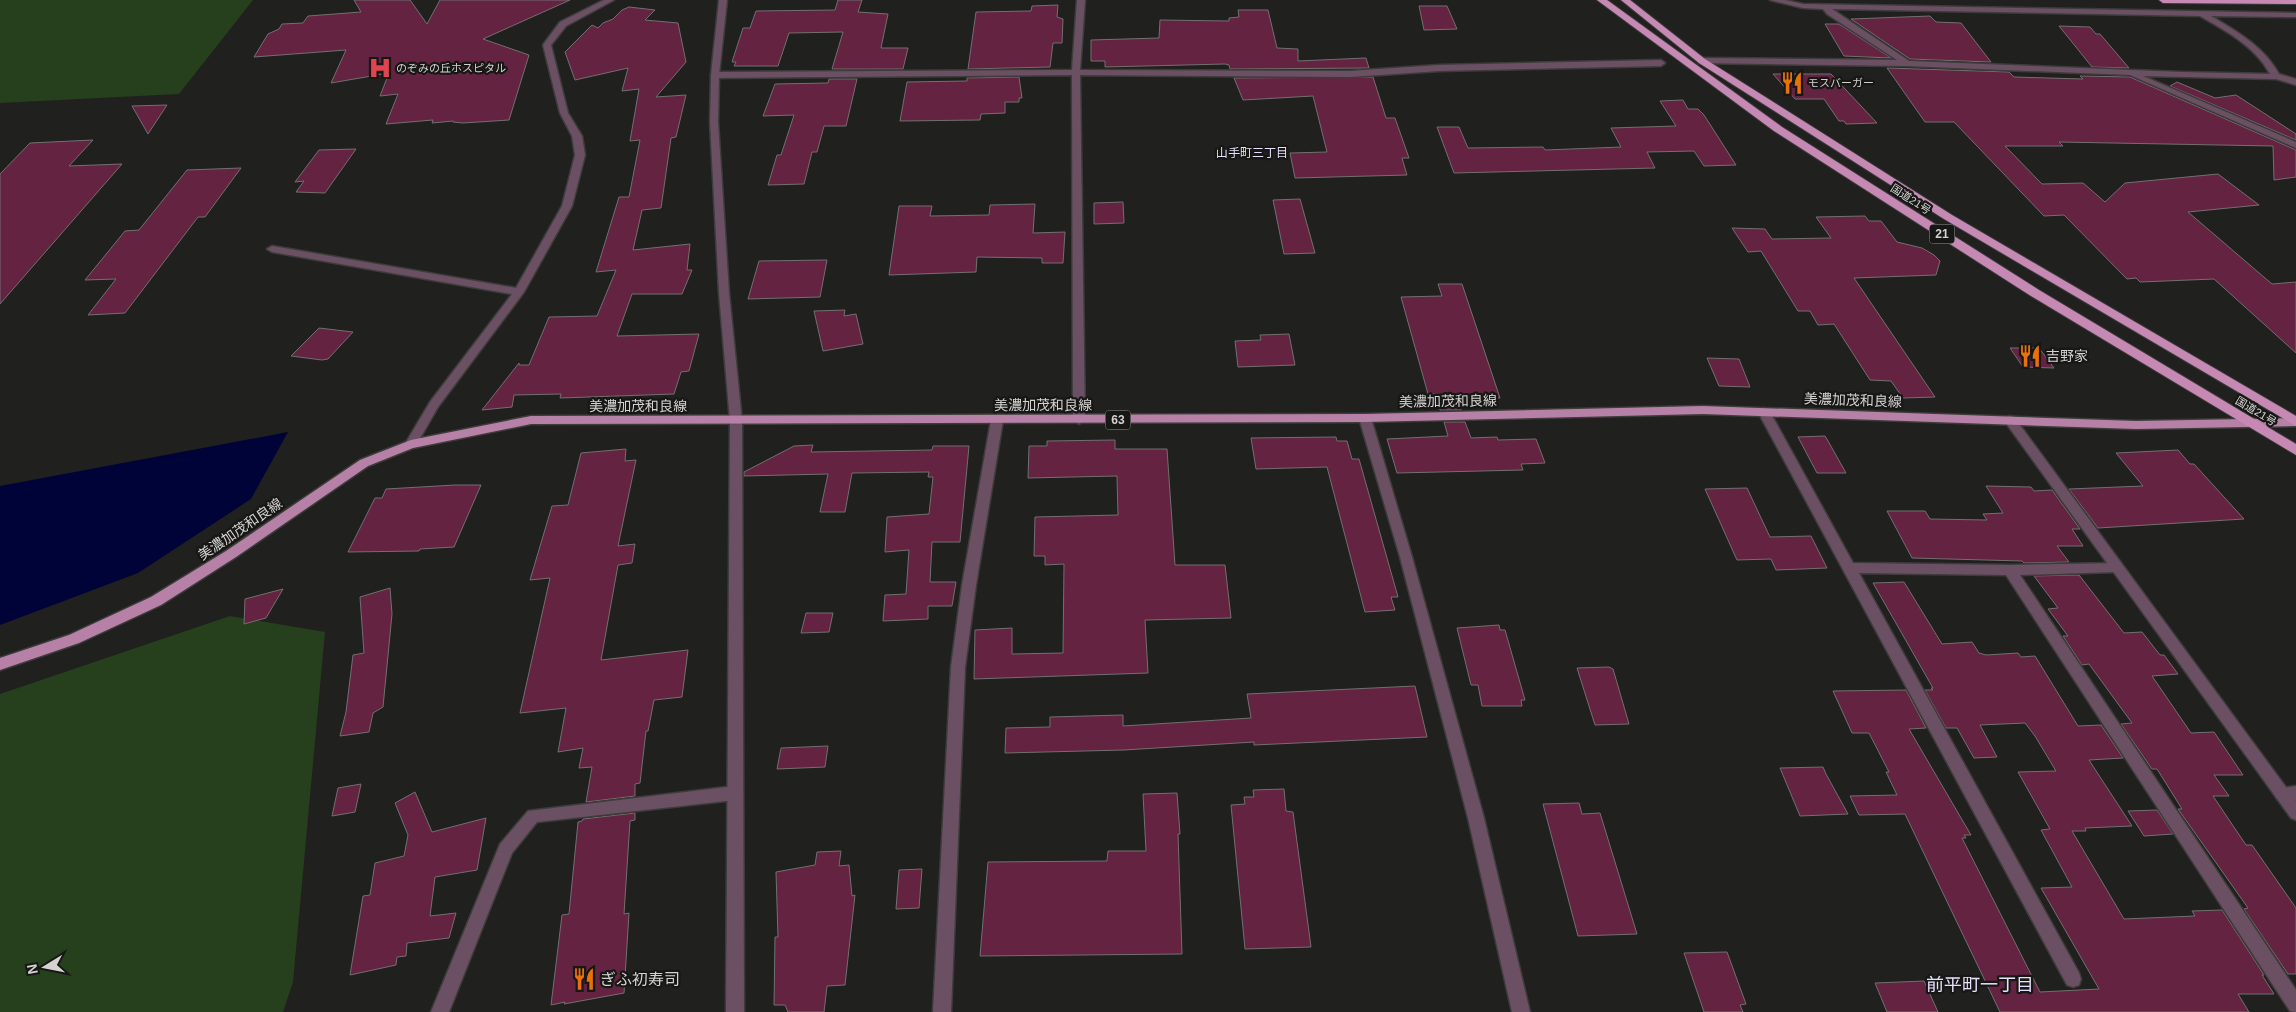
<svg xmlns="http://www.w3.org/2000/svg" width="2296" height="1012" viewBox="0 0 2296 1012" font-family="Helvetica,'Noto Sans JP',sans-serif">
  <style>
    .green { fill: #263f1d }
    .water { fill: #000337 }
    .building { fill: #652342; stroke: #726f70 }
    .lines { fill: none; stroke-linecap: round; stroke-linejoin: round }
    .minor-casing { stroke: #3d3c3b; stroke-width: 3 }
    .tertiary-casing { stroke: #3d3c3b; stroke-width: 3 }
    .primary-casing { stroke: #3d3c3b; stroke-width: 3 }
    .trunk-casing { stroke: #3d3c3b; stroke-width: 2 }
    .minor { fill: #6b5063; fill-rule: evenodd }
    .tertiary { fill: #6b5063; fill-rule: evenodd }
    .primary { fill: #b780a7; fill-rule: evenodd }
    .trunk { fill: #c689b4; fill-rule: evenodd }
    .labels { text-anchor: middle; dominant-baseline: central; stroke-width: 4.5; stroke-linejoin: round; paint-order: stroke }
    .far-poi-label { font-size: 11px; fill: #d3d2d1; stroke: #171715; text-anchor: start }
    .far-street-label { font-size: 11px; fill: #d3d2d1; stroke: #171715 }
    .far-neighbourhood-label { font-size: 12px; fill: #e6defb; stroke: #171715 }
    .shield { fill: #171715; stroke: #9b9a99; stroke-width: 1 }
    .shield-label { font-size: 12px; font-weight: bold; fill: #d3d2d1 }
    .poi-label { font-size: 14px; fill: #d3d2d1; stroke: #171715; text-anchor: start }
    .street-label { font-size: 14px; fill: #d3d2d1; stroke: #171715 }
    .near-poi-label { font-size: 16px; fill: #d3d2d1; stroke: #171715; text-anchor: start }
    .near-neighbourhood-label { font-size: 18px; fill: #e6defb; stroke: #171715 }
  </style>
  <rect width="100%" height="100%" fill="#20201e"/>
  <path class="green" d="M0 0H253L179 94 0 103Z
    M230 616 325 632 293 982 283 1012H0V694Z"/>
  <path class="water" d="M288 432 251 499 138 573 0 625V486Z"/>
  <path class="building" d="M354 0H410L427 24 440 0H570L483 39 529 55 509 120 463 123 453 122V121L432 123 433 120 386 124 398 94 380 96 389 73 331 83 346 50 254 57 268 34 279 29 282 24 303 23 308 16 361 12Z
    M838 0H862L858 12 888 14 881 48H908L903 69H832L843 32 789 33 778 66H734L736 62H732L743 28H750L756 11 835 10Z
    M1058 5 1057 17 1063 19 1062 43H1053L1050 67 968 69 976 12 1031 11 1032 6Z
    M1419 6H1447L1457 29 1424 30Z
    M629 7 655 10 645 20 678 23 686 62 656 97 686 95 676 137 671 138 661 208 642 210 633 250 690 244 687 270H692L682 294H632L617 336 699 334 689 371 681 372 674 394 560 398 561 394 514 395 512 407 482 410 519 363V365H529L549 317 597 316 616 270 596 272 619 197H629L640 140 630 141 639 89 622 91 628 68 575 80 565 52 592 25 598 28 603 23 613 19 622 10Z
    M1238 10H1268L1277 48 1298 49V61L1366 58 1369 68 1230 69 1229 65 1225 64 1105 67V61H1091V40L1159 38 1160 20 1229 21V18L1239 17Z
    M1930 16 1936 22 1961 23 1991 62 1910 59 1851 19Z
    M1825 24H1839L1891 58 1844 56Z
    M2059 26 2090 27 2096 34H2100L2129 68 2092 67Z
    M1887 68 2009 72 2014 77 2083 79 2080 76 2130 77 2296 150V177L2274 180 2273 146 2059 142 2063 146H2005L2042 184 2083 183 2105 202 2125 183 2218 174 2259 205 2188 212 2272 284 2296 282V353L2214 279 2140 282 2136 278 2127 279 2064 215 2044 216 1954 122H1925Z
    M1773 74H1831L1877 123 1846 124 1844 121H1839L1824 99H1795Z
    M1019 77 1022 98H1019V102H1005V113L981 114 980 120 900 121 907 82 967 81V78Z
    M1373 77 1386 118H1395L1409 158H1402L1407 175 1295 178 1290 153 1327 152 1313 96 1243 100 1234 78Z
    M829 79H857L846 126H824L817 152H812L804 184 768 185 777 155H781L794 115 763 116 775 84 828 83Z
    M2177 82 2215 98 2236 95 2296 134V140L2170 86Z
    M1683 100 1688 109H1698L1704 115 1736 165 1704 166 1694 151 1647 152 1655 168 1454 173 1437 127H1459L1468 148 1543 147 1545 150 1621 147 1611 128 1676 126 1660 101Z
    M167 105 148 134 132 106Z
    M93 140 69 166 122 164 0 304V174L30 143Z
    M356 149 325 193 296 192 304 181 295 182 319 150Z
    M241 168 205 217H198L125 313 88 315 116 279 85 280 125 231 139 230 187 170Z
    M1300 199 1315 253 1284 254 1273 200Z
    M1123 202 1124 223 1094 224V203Z
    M1035 204 1033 233 1065 232 1063 263H1042V258L977 257 976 272 889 275 899 206H932L930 216 989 215 990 205Z
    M1865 216 1869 221H1881L1897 242 1922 248 1934 255 1940 261 1936 275 1854 278 1935 397 1903 398 1891 381 1870 380 1834 324 1818 325 1810 311H1798L1761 251 1748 252 1732 228 1765 229 1772 239 1831 238 1816 217Z
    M827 260 820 297 748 299 759 261Z
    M1438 284H1462L1500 398 1457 399 1461 410H1440L1435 394H1428L1401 297 1442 296Z
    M845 310 844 316 856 314 863 344 823 351 814 311Z
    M319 328 353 332 328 359 322 360 291 356Z
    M1289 334 1295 365 1238 367 1235 341 1261 340 1260 335Z
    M2010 348H2039L2054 368 2023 367Z
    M1707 358 1739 359 1750 387 1719 386Z
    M1444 422H1465L1471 438 1497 437 1498 440 1536 439 1545 463 1521 464 1523 470 1397 473 1387 439 1448 436Z
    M1825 436 1828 441 1846 473H1817L1798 437Z
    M1336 437 1337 441H1347L1352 459H1359L1398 597H1391L1395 610 1365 612 1327 467 1256 469 1251 438Z
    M1115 440V449H1167L1175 565H1225L1231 618 1145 620 1148 673 974 679 975 630 1012 628V654L1063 653 1064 564 1045 565V556H1034L1035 517 1118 515 1117 476 1028 478 1029 446H1047V441Z
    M813 445 811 452 932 450 933 446H969L960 542H932L930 582H956L952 606H928V619L883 621 885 595 906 594 909 550 885 552 887 517 929 514 933 477H928L929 472 852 473 845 512H820L828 474 744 476V472L794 446Z
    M626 449 625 461 636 460 618 546 635 544 632 563 618 565 601 660 688 650 682 697 654 700 648 731H646L640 783 635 784V796L586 802 592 767 579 768 583 748 558 752 566 708 520 713 550 578 530 580 552 506 568 505 581 453Z
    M2178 450 2190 464H2194L2244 519 2098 528 2069 489 2143 486 2116 453Z
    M455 485H481L454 547 420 549 419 551 348 552 375 498H382L386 489Z
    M1986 486 2031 487 2034 491 2052 490 2080 529H2072L2083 546H2057L2069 562 2024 563 2022 561 1912 558 1887 511H1925L1930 519 1987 520 1983 514 2003 513Z
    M1747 488 1770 537 1811 536 1827 568 1776 570 1771 559 1737 560 1705 489Z
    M2079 575 2124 633 2142 632 2160 655H2164L2178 674 2152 676 2191 733 2214 732 2243 775H2214L2229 796H2213L2246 845H2252L2296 908V974H2288L2244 909 2248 908 2178 809H2182L2157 769H2152L2121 724 2132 723 2089 664 2082 665 2063 636H2068L2048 609 2058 608 2034 576Z
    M1904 582 1942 644 1972 642 1979 653 1986 655 2018 653 2021 657 2035 656 2078 726 2101 725 2123 758 2089 760 2132 826 2085 828 2086 831H2072L2124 919 2195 916 2192 911 2222 910 2264 975H2262L2274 994H2238L2249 1012H2000L1905 814 1859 815 1850 796 1897 795 1886 772H1889L1869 733H1852L1833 691 1906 690 1926 728 1909 729 1971 835H1964L1966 838H1962L2040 992 2099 989 2041 888 2072 887 2041 830 2050 829 2018 772 2056 771 2035 736 2025 723 1980 725 1997 757 1974 758 1957 728H1946L1925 690H1933L1931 688H1933L1873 583Z
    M390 588 392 614 383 707 373 713 369 732 340 736 346 712 353 655 364 653 360 597Z
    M283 589 266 618 244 624 245 599Z
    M806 613H833L829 632 801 633Z
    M1499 625 1500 630H1505L1525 700H1521L1522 706H1482L1478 685H1471L1457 628Z
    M1609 667 1613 669 1629 724 1595 725 1577 668Z
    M1415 686 1427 737 1254 745V742L1124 750 1005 753 1006 728 1050 727V717L1123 715V726L1251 718 1247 694Z
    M828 746 825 767 777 769 781 748Z
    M1823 767 1826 774 1848 814 1800 816 1780 768Z
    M361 784 355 812 332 816 338 788Z
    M1284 789 1286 811 1293 812 1311 947 1245 949 1231 805 1245 804 1244 797H1254L1253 790Z
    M415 792 432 832 486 818 477 870 435 877 430 916 456 913 449 938 407 943 406 956 397 957 396 965 350 975 363 896 370 895 375 863 404 856 408 835 395 803Z
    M1177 793 1180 834H1178L1182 954 980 956 988 862 1107 861 1108 851H1146L1143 794Z
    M1579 803 1582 814 1600 813 1637 934 1578 936 1543 804Z
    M2157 810 2173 834 2144 836 2128 811Z
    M635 813V820L630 821 624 914 629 913 624 993 564 1004 565 1002 551 1005 562 915 569 914 578 822 582 821 583 819Z
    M841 851 839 866 849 865 852 896 855 895 845 985 827 986 824 1012H788L785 1005H774L775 937H778L776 872 815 865 817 852Z
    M922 869 919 908 896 909 899 870Z
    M1727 952 1746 1004 1740 1005 1743 1012H1704L1684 953Z
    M1924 981 1938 1012H1887L1875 983Z"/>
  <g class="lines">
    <defs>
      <path id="minor" d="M604 0H614L566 26 551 45 568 113 582 136 585 155 572 206 524 292 438 407 415 447H407L405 444 430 402 512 294 272 252 267 249 272 246 516 288 562 206 575 155 572 136 560 113 543 45 560 22Z
        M1077 0H1085L1080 70 1350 71 1439 65 1661 60 1665 63 1661 66 1439 71 1350 77 1080 75 1085 420 1079 424 1073 420 1072 75 715 78 711 75 715 72 1072 70Z
        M1770 0H1785L1803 4 2296 13V17L2211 16C2238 32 2264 47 2279 74L2296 79V85L2276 79 2143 76 2296 142V148L2130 75 1907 66 1699 63 1698 61 1702 58 1897 60 1827 14 1823 9 1803 8ZM1832 9 2200 16C2226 31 2255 46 2270 74L2181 72 1909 61Z
        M1764 408 1770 412 1853 563 2010 565 2121 563 2123 567 2121 571 2116 572 2020 575 2296 990V1012L2290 1011 2006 575 1859 573 2079 973 2081 979 2079 985 2073 987 2067 985 1758 412Z
        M1365 414 1371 418 1412 557 1484 818 1530 1012H1512L1468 818 1400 557 1359 418Z
        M997 416 1003 420 976 585 965 667 951 1012H933L951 667 962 585 991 420Z
        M735 786 740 788 743 793 740 798 735 800 537 822 512 853 449 1012H431L500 844 528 811Z
        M2296 786V800L2282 801 2277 799 2274 794 2277 789Z"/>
      <path id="tertiary" d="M719 0H727L719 75 718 122 729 293 742 421 744 1012H726L730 421 719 293 710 122 711 75Z
        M2010 416 2014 417 2296 801V820L2291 818 2006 423 2004 420 2006 417Z"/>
      <path id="primary" d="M1703 406 2136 421 2296 418V426L2136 429 1703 414 1365 422 531 424 413 448 368 466 236 557 161 605 79 643 0 670V658L69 635 151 597 226 551 360 460 411 440 531 416 1365 414Z"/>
      <path id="trunk" d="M1597 0H1607L1782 127 2039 290 2296 444V455L2031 296 1774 131Z
        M1621 0H1630L1705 59 1952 215 2296 416V426L1944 219 1699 63Z
        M2159 0H2296V4L2163 3Z"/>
    </defs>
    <use href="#minor" class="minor-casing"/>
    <use href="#tertiary" class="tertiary-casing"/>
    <use href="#primary" class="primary-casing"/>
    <use href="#trunk" class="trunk-casing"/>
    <use href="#minor" class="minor"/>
    <use href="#tertiary" class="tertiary"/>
    <use href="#primary" class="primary"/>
    <use href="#trunk" class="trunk"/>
  </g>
  <defs>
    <symbol id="hospital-bare" viewBox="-9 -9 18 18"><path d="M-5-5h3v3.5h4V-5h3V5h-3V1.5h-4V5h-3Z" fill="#e0444e" stroke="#171715" stroke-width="2.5" paint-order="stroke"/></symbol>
    <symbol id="restaurant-bare" viewBox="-9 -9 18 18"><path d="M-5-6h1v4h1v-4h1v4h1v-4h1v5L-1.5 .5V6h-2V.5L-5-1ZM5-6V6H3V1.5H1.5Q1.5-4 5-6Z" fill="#e8710a" stroke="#171715" stroke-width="2.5" paint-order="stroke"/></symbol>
  </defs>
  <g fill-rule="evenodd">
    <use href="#hospital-bare" x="364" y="52" width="32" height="32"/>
    <use href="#restaurant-bare" x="1776" y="67" width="32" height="32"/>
    <use href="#restaurant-bare" x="2014" y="340" width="32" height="32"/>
    <use href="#restaurant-bare" x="568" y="963" width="32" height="32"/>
  </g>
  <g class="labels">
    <g class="far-poi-label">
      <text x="396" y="68">のぞみの丘ホスピタル</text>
      <text x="1808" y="83">モスバーガー</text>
    </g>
    <g class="far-street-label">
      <text transform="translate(1911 199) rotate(33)">国道21号</text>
      <text transform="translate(2256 411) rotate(31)">国道21号</text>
    </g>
    <g class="far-neighbourhood-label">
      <text x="1252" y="153">山手町三丁目</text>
    </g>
    <g class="shield">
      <rect x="1929.5" y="224.5" width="25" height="19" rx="4"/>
      <rect x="1105.5" y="410.5" width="25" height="19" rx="4"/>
    </g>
    <g class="shield-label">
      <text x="1942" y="234">21</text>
      <text x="1118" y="420">63</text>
    </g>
    <g class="poi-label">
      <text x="2046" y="356">吉野家</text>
    </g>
    <g class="street-label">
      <text transform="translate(1853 400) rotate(2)">美濃加茂和良線</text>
      <text transform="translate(1448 401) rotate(-1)">美濃加茂和良線</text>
      <text x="1043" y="405">美濃加茂和良線</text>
      <text x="638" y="406">美濃加茂和良線</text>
      <text transform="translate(240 529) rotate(-34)">美濃加茂和良線</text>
    </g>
    <g class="near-poi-label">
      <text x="600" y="979">ぎふ初寿司</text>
    </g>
    <g class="near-neighbourhood-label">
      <text x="1980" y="985">前平町一丁目</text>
    </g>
  </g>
  <g transform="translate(45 967) rotate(260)" stroke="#171715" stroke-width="4" paint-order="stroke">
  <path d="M0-4L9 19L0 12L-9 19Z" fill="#d3d2d1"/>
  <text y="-8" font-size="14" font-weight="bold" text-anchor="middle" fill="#d3d2d1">N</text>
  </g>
</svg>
